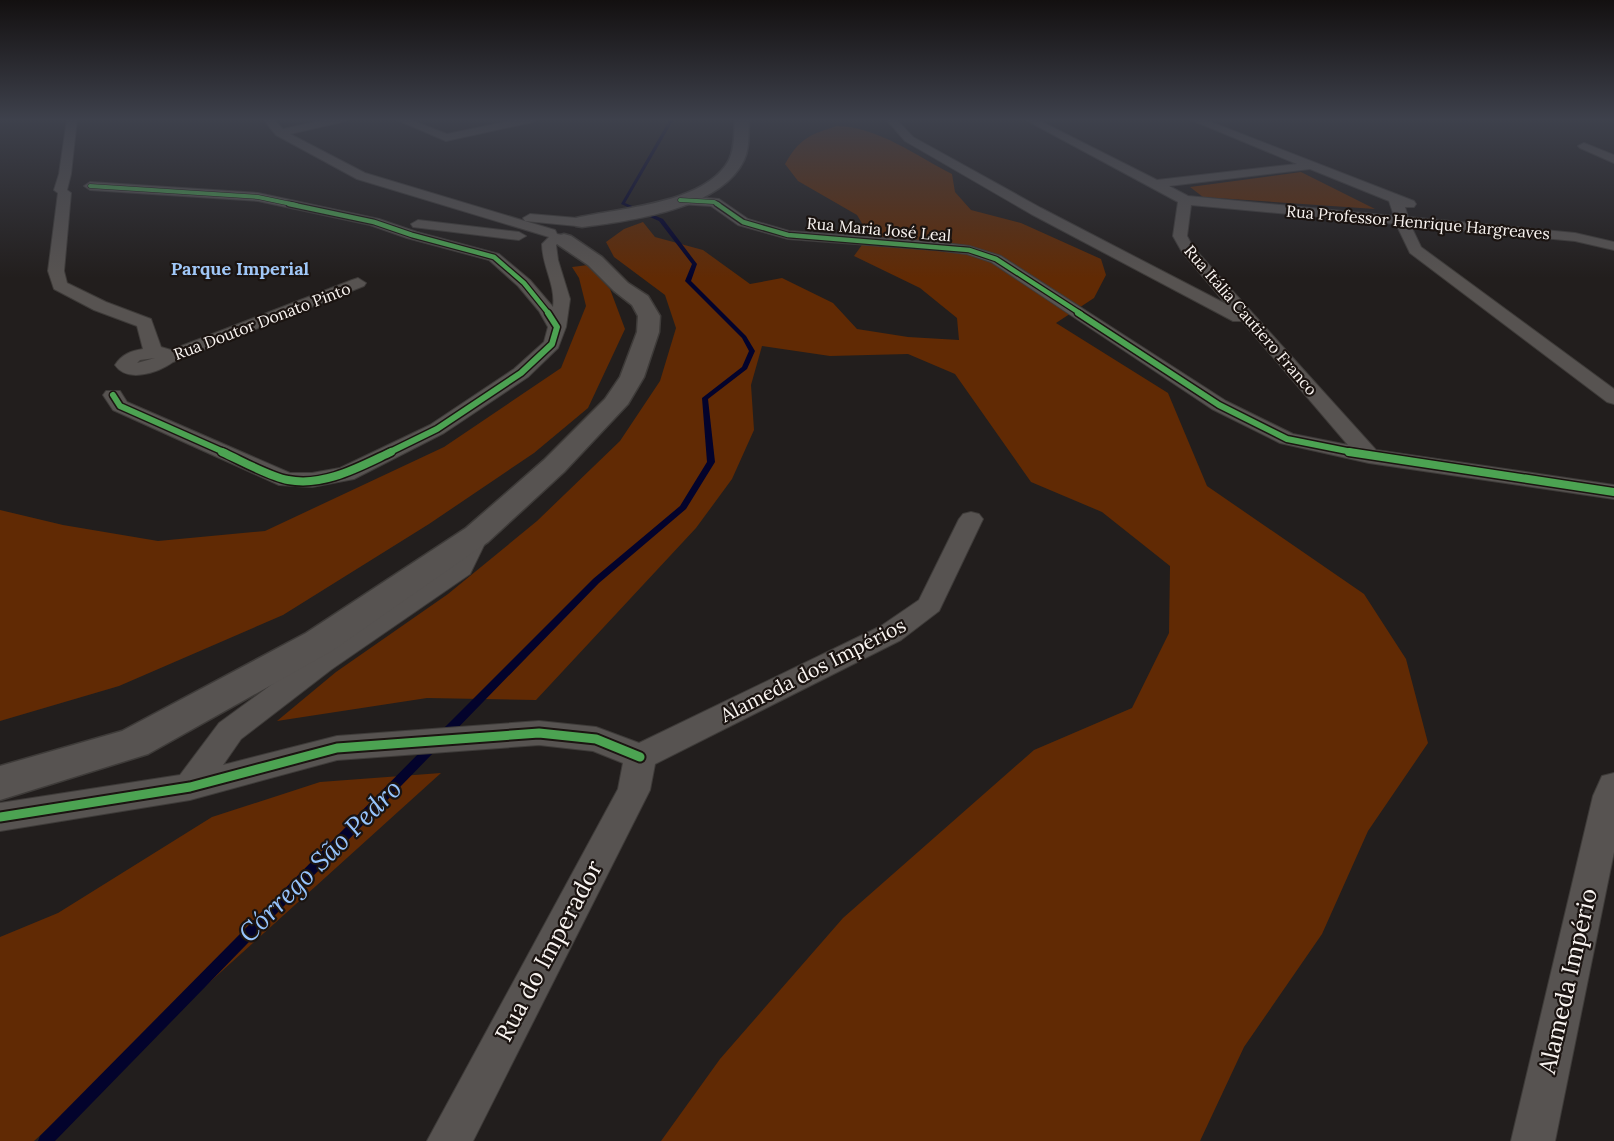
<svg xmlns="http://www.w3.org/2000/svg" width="1614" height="1141" viewBox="0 0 1614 1141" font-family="Lora,serif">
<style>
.green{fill:#612a04}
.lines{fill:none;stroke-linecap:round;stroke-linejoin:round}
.stream{fill:#03032c;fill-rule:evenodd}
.street-casing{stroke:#3e3b39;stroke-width:2}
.secondary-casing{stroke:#3e3b39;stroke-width:3}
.street{fill:#575351;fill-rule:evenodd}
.secondary{fill:#575351;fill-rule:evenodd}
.cycleway-far4-casing{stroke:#1b1411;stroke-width:5}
.cycleway-far3-casing{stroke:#1b1411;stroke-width:7}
.cycleway-far2-casing{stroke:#1b1411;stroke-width:9}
.cycleway-far1-casing{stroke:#1b1411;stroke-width:11}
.cycleway-casing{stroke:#1b1411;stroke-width:13}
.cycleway-far4{stroke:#4ca352;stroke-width:4}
.cycleway-far3{stroke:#4ca352;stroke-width:4.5}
.cycleway-far2{stroke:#4ca352;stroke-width:6}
.cycleway-far1{stroke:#4ca352;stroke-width:8}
.cycleway{stroke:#4ca352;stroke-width:9}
.labels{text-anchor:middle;stroke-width:4.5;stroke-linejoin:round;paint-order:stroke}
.far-street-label{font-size:16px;fill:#f9f4f1;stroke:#1b1411}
.far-neighbourhood-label{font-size:18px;font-weight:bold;fill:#a0c7f7;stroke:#1b1411}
.street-label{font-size:20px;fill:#f9f4f1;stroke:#1b1411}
.near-street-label{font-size:24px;fill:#f9f4f1;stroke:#1b1411}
.near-water-label{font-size:26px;font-style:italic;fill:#96c4fd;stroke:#1b1411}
</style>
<rect width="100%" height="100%" fill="#221e1d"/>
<g class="green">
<path d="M837 126C879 127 916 156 952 174L955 192 971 210 1021 223 1101 259 1106 275 1094 298 1056 323 1168 393 1207 486 1364 594 1406 659 1428 743 1368 831 1322 934 1244 1047 1200 1141H661L720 1059 843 918 1034 750 1132 708 1169 633 1170 566 1102 512 1031 482 955 374 908 354 830 356 762 346 751 385 754 430 732 479 696 528 536 700 427 698 277 721 336 672 448 594 537 521 620 441 660 381 676 328 665 295 614 257 606 242 624 229 643 222 655 237 703 250 750 284 782 278 833 303 857 329 908 337 959 340 957 318 920 288 854 256 869 235 857 215 798 181 785 164C800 138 809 135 837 126Z"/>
<polygon points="1301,172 1375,209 1203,197 1190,187"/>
<polygon points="588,265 610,289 625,329 588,408 534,453 429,524 283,615 119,686 0,721 0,510 63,525 158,541 265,531 444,447 561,368 586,306 579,278 572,267"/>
<polygon points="441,773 34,1141 0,1141 0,937 58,913 212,817 320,782"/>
</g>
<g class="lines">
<g class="stream">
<polygon points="670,119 674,119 625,203 663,219 697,264 691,281 746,336 755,351 747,369 708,399 715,462 686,509 599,583 449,737 445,738 441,737 440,734 441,731 593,579 680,506 707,462 702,398 742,367 749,351 742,338 685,281 692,264 659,221 621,204"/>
<polygon points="434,741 438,742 439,745 438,748 55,1141 38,1141 40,1136 430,742"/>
</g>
<g class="street-casing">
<g id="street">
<path d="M67 119H77L71 174 67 190 71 193 64 271 67 283 106 302 151 319 161 347 171 350 352 280 358 278 366 283 364 286 173 362C158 373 127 383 115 365 122 354 131 351 143 349L137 326 94 310 54 289 48 271 58 193 54 190 59 174ZM155 358 137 363 140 360Z"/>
<path d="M263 119H273L283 129 329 119H347L346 121 290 134 365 173 555 230 557 234 562 235 564 238 556 245 558 260 570 299 566 327 558 348 528 377 444 433 354 479 312 487 279 485 113 410 103 395 106 391H120L127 402 290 473H312L340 468 430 425 514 369 544 342 548 327 539 311 518 286 489 260 407 238 370 225 258 201 90 190 84 186 90 182 258 193 379 219 417 232 499 254 530 280 553 307C556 285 542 266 542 244L549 237 357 179 276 135Z"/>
<polygon points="395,119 408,119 447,134 520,119 538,119 533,122 446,141"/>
<path d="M886 119H896L913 137 1041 208 1226 304 1182 252 1173 236 1178 202 1024 119H1036L1157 180 1297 164 1189 119H1203L1414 201 1416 204 1414 207H1405L1408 217 1575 233 1614 242V250L1575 241 1411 226 1421 247 1614 389V404L1607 402 1410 253 1396 224 1191 205 1187 236 1193 247 1376 450 1614 485V499L1369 463 1280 443 1212 409 991 262 967 254 936 250 788 239 738 225 711 206 680 204 673 200 680 196 719 199 748 219 789 231 936 242 969 246 1001 256 1226 401 1293 434 1348 445 1242 321H1233L1031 214 905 141ZM1310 169 1389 201 1394 216 1188 196 1169 186Z"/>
<polygon points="1584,143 1614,155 1614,163 1580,148 1578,146"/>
<polygon points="530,214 577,218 584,222 577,226 525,221 523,218"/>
<polygon points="418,220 519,232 526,236 519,240 413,227 411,224"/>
<polygon points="971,512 979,514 983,519 939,611 901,640 655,764 650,790 473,1141 427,1141 618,789 623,763 593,751 539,745 337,760 190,800 0,831 0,803 180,775 219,723 312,655 451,563 468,530 477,528 486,530 489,535 470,574 332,669 241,739 223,765 337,736 539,721 596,727 639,743 881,626 919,600 959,519 963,514"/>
<polygon points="1614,773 1614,852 1555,1141 1511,1141 1593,796 1602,776"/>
</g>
</g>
<g class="secondary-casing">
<g id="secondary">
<path d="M735 119H749C748 132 750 148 744 160 721 209 630 221 582 227L576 226 573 222 576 218C618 208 706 204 729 160 735 148 734 132 735 119Z"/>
<polygon points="564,234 571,236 602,257 628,283 648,296 660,316 659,332 644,377 628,404 564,472 488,542 332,651 148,754 0,800 0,766 122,731 306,633 466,528 544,460 605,399 620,377 637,332 638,316 632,305 614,291 588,265 557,244 555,240 557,236"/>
</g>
</g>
<use href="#street" class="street"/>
<use href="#secondary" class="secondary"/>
<g class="cycleway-far4-casing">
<g id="cycleway-far4">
<polyline points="90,186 258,197 296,205"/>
<polyline points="680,200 714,202 719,205"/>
</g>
</g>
<g class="cycleway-far3-casing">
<g id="cycleway-far3">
<polyline points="289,204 374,222 412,235 494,257 524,283 549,314"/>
<polyline points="717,204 743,222 788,235 969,250 996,259 1081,314"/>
</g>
</g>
<g class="cycleway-far2-casing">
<g id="cycleway-far2">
<polyline points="1078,313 1219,405 1287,439 1357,453"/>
<polyline points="113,395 120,406 226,453"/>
<polyline points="388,453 437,429 521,373 552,344 557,327 548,313"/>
</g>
</g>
<g class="cycleway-far1-casing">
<g id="cycleway-far1">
<path d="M222 452C240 460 270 477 288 480 324 487 359 467 391 452"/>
<polyline points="1349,452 1614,492"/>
</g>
</g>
<g class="cycleway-casing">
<polyline id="cycleway" points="0,817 190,787 337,748 539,733 596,739 640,757"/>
</g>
<use href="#cycleway-far4" class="cycleway-far4"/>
<use href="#cycleway-far3" class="cycleway-far3"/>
<use href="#cycleway-far2" class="cycleway-far2"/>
<use href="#cycleway-far1" class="cycleway-far1"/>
<use href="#cycleway" class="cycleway"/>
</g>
<linearGradient id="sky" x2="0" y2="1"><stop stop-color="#131010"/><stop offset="0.43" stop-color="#3e414c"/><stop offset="1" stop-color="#3e414c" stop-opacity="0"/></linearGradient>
<rect width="1614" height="278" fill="url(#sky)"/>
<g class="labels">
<g class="far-street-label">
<text transform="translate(1418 222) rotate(5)" y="6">Rua Professor Henrique Hargreaves</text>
<text transform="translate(879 229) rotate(5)" y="6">Rua Maria José Leal</text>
<text transform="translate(1251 320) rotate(49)" y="6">Rua Itália Cautiero Franco</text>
<text transform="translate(262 321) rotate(-21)" y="6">Rua Doutor Donato Pinto</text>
</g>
<g class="far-neighbourhood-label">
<text x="240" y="275">Parque Imperial</text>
</g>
<g class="street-label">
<text transform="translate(813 670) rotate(-27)" y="7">Alameda dos Impérios</text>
</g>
<g class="near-street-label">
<text transform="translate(549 951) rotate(-62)" y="8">Rua do Imperador</text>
<text transform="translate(1568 981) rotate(-77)" y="8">Alameda Império</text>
</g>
<g class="near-water-label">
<text transform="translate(320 861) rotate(-45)" y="9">Córrego São Pedro</text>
</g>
</g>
</svg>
